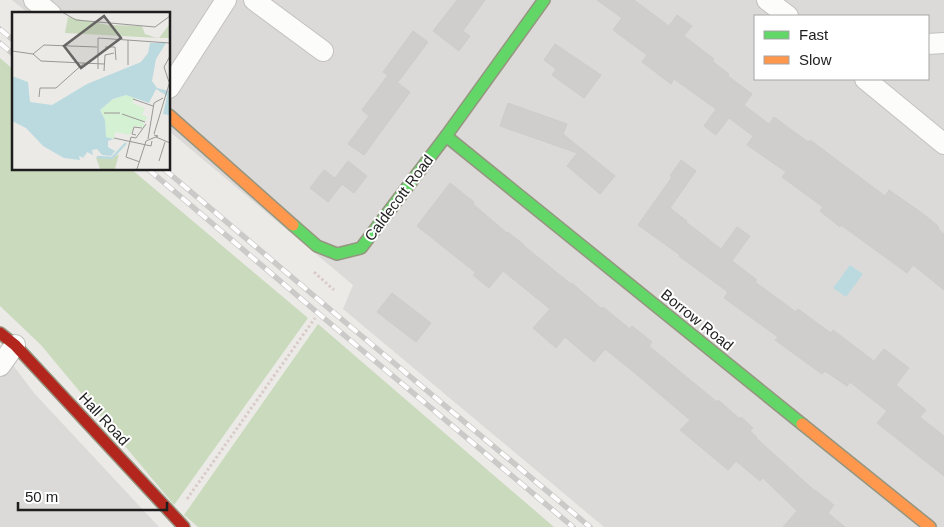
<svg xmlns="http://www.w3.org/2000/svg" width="944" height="527" viewBox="0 0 944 527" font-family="Arial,sans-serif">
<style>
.residential{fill:#dbdad8;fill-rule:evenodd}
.forest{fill:#cadabd}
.water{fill:#bbdadf}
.building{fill:#d0cecc;stroke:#cfcbc8}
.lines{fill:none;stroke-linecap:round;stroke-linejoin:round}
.street-casing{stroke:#c3c2c1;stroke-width:22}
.fast-casing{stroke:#959580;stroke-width:14}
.slow-casing{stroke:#959580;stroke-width:14}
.jam-casing{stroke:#959580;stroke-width:14}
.path{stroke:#d9cbca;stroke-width:3;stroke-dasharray:2.5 2.5;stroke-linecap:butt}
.street{stroke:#fcfcfb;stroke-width:20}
.fast{stroke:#63d668;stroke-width:11}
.slow{stroke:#ff974d;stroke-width:11}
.jam{stroke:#b3261e;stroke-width:11}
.rail-casing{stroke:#cacac9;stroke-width:5.5}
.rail{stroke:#fff;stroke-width:4;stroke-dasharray:11;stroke-linecap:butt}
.labels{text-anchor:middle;stroke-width:4;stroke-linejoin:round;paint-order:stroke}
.street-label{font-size:15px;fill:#1e1e1e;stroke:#fff}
.inset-river{fill:none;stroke:#bbdadf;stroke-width:2.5}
.inset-road{fill:none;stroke:#9a9897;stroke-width:1}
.view{fill:#666564;fill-opacity:0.15;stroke:#666564;stroke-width:2.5}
.inset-edge{fill:none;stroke:#1e1e1e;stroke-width:2.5}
</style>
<rect width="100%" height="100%" fill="#eceae7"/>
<g class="residential">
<path d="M12 0H944V527H604L343 309 353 285 169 131V14H29ZM755 16H928V79H755Z"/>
<polygon points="0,348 34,393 159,527 0,527"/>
</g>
<g class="forest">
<polygon points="0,58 14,70 14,169 131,169 308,318 174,505 41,345 0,306"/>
<polygon points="318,324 554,527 198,527 184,515"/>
</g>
<polygon class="water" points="850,265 863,274 846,297 833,288"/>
<g class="building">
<polygon points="457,0 485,0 463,31 470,36 459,51 433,31"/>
<polygon points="597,0 634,0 669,26 677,15 692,26 684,36 714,59 712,61 729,74 728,76 752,94 744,105 769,124 774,117 808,142 810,140 885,196 889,190 922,213 938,226 939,230 944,234 944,290 913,265 907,273 841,225 840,227 820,211 823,207 782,177 786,172 747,145 753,136 729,118 716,135 704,126 716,109 674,79 671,84 642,62 647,55 613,30 622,18"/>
<polygon points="413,31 428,42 398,82 395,81 410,92 364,155 348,144 369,116 362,110 388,75 383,72"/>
<polygon points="555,44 601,75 584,98 552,75 556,69 544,60"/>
<polygon points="508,103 567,124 563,134 615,176 600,194 567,166 577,153 500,126"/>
<polygon points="681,160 696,171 670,208 687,221 686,222 721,249 737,227 750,236 732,261 757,280 755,282 796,312 798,309 831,333 833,330 874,361 884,349 909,368 896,385 926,410 920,417 944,436 944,476 877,423 887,411 850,382 847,386 825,371 822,374 775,340 778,337 724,298 728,292 679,256 680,255 638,225 672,177 670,176"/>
<polygon points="348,161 367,176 354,193 342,184 328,202 310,188 324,170 335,178"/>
<polygon points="450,183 474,202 473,204 507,233 508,232 524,245 523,245 571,284 572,283 602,309 603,307 630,329 632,326 652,342 649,346 717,402 718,400 740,419 741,417 753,428 750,431 757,437 756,438 815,491 815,490 834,505 828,513 845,527 783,527 797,511 763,478 760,481 736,461 728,470 703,449 680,430 690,420 630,369 605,349 594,362 565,337 556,348 533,328 550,309 503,271 489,288 473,275 476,273 417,226"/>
<polygon points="392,293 431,323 416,342 377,312"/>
</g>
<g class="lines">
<g class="street-casing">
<g id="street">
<polyline points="34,0 51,14"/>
<polyline points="254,0 323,51"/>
<polyline points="767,0 788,16"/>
<polyline points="928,44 944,43"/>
<polyline points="865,79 944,144"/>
<polyline points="169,88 226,0"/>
<polyline points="0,366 15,345"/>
</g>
</g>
<g class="fast-casing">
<g id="fast">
<polyline points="446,136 802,424"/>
<polyline points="293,225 317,246 337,254 361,248 446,136 544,0"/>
</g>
</g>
<g class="slow-casing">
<g id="slow">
<polyline points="169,115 293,225"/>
<polyline points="802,424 930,527"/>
</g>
</g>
<g class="jam-casing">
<polyline id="jam" points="0,333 15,345 184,527"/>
</g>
<g class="path">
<polyline points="314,272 334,290"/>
<polyline points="187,499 315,318"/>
</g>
<use href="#street" class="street"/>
<use href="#fast" class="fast"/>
<use href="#slow" class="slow"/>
<use href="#jam" class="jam"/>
<g class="rail-casing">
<g id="rail">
<polyline points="0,29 14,41"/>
<polyline points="0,43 14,55"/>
<polyline points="148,169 332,325 573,527"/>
<polyline points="164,169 339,317 590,527"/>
</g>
</g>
<use href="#rail" class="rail"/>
</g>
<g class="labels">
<g class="street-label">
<text transform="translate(399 198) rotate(-53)" y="5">Caldecott Road</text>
<text transform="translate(697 320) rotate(39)" y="5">Borrow Road</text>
<text transform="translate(104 419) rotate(47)" y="5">Hall Road</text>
</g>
</g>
<g transform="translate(12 12)">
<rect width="158" height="158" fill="#eceae7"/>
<path d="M56 5 96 13 130 14 133 22 142 25 147 26 157 13V26H147L53 21ZM107 142 103 157H88L84 145 99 147Z" fill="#cadabd"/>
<path d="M114 83 123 86 120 91 133 96 130 103 136 105 131 111 134 116 122 114 118 123 103 120 102 127 94 125 93 108 88 98 101 87Z" fill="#d5f1d3"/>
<path d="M138 31H154L144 47 140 69 145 76 157 79V103L151 102 155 84 144 77 137 91 114 83 101 87 88 98 93 108 94 125 102 127 96 129V135L103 139 99 144 90 143 85 137 80 138 81 143 75 140 72 145 70 140 72 146 67 144 68 148 52 146 31 134 14 116 0 109V64L16 70 18 90 40 93 75 72 129 50 136 41Z" fill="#bbdadf"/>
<path class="inset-river" d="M85 145 100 146 114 131"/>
<path class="inset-road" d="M50 0 64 8 143 15 158 4M116 28V53M93 35H103L104 48M0 39 21 42M21 42 29 49 92 52M21 42 32 33 85 35M86 57V26L158 31M92 59 93 43 102 41M157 70 152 55 158 44M27 85 28 76H44L72 51M121 87 141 94M92 101H108M110 102 133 110M142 122 158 69M124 123 120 122 122 115 130 116M144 125 158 131M102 126 139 134 140 129M124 126 119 125 114 145 128 150M124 126 134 112M136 127 142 91 151 86M147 149 153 130M125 157 134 129 146 124 142 123"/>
<path class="view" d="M92 4 109 26 69 56 52 34Z"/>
<rect width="158" height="158" class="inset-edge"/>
</g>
<rect x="754" y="15" width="175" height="65" fill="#ffffff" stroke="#a5a5a5"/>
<rect x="764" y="31" width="25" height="8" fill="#63d668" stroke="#a5a5a5"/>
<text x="799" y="40" font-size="15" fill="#1e1e1e">Fast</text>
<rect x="764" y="56" width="25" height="8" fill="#ff974d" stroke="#a5a5a5"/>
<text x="799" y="65" font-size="15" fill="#1e1e1e">Slow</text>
<path d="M18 502v8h149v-8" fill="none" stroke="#1e1e1e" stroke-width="2.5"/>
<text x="25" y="502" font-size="15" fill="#1e1e1e" stroke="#ffffff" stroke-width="4" paint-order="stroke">50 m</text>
</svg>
